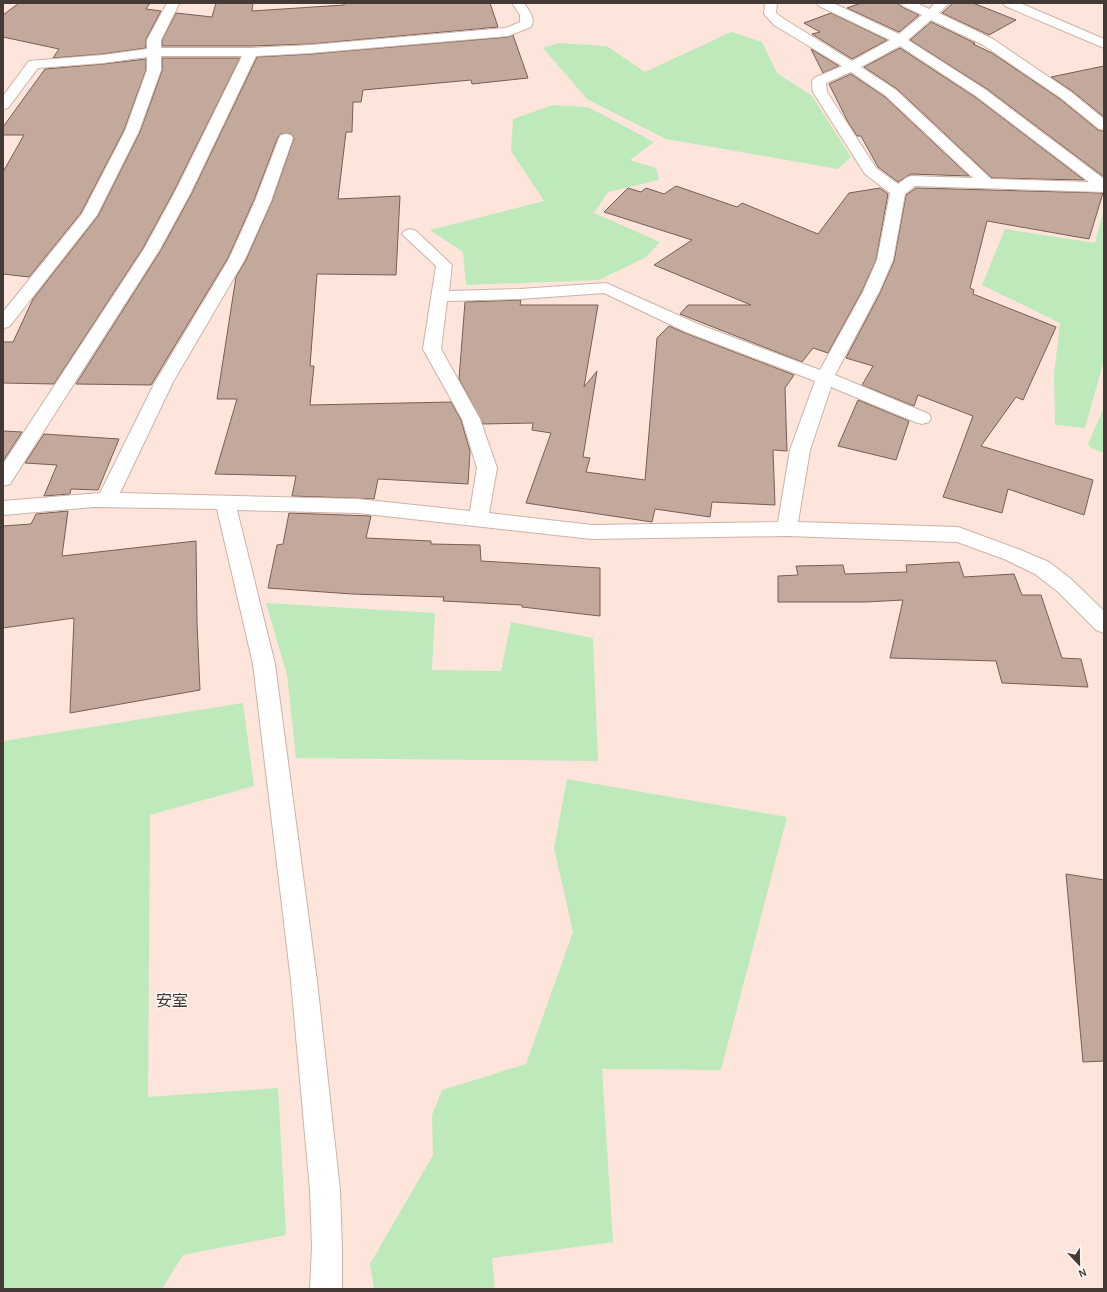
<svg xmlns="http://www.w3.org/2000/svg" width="1107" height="1292" viewBox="0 0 1107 1292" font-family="'Alegreya Sans','Noto Sans JP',sans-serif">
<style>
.green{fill:#bde9bb}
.building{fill:#c3a89c;stroke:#785f55}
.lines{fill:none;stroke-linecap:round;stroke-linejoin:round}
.minor-casing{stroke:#ceb2a7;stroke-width:2}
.minor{fill:#fff;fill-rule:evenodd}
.labels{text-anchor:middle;stroke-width:3;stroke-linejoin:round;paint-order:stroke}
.near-quarter-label{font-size:16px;fill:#443934;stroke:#fdf7f5}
</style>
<rect width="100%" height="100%" fill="#fde5dc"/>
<g class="green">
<polygon points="731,32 762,42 777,73 812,96 851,157 838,169 666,139 587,99 543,48 559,43 607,46 645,72"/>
<polygon points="553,105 588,107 654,142 630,160 656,168 659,180 608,192 594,213 660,242 646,257 599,280 466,285 463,252 430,230 544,201 511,151 513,119"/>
<polygon points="1104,209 1104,360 1085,428 1055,425 1054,375 1060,323 982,285 1005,229 1095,243"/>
<polygon points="1104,407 1104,453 1091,448 1088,444"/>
<polygon points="266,603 435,613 432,670 501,671 511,622 593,638 598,761 296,758 287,675"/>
<polygon points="243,703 254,786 150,815 148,1097 278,1088 286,1235 183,1255 162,1289 3,1289 3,741"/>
<polygon points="567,779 787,817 721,1070 602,1069 613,1242 492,1258 495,1289 374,1289 370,1264 433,1155 432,1115 442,1090 526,1064 573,932 554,848"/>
</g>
<g class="building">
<polygon points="19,3 150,3 146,9 161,11 146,39 146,48 103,54 53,58 59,49 3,37 3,15"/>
<polygon points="216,3 253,3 252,11 344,5 344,3 490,3 498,27 311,44 251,46 162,46 162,40 176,13 212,17"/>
<polygon points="861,3 897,3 902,7 919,15 899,32 847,8"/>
<polygon points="953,3 973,3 1016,20 989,35 942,13"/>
<polygon points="831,13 887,40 852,59 812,34 820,32 804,23"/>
<polygon points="931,22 975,43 973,44 992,53 1060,99 1098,130 1104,131 1104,177 987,89 910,40"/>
<polygon points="513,35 528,78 472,84 471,80 363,90 361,102 353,102 352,132 346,132 338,199 400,196 396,275 317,274 310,366 314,366 310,405 451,402 461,420 470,451 468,484 378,479 374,499 292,496 296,476 215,474 237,399 217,399 236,277 246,260 272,201 294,138 291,134 281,134 278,137 254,200 228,258 151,385 76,384 161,250 192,193 257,57 311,54 508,37"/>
<polygon points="900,48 975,97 1084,180 992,178 897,89 864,67"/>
<polygon points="811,49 839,66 823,73"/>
<polygon points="162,58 240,58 174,191 143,248 54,384 3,383 3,342 13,342 33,299 98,216 140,132 162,71"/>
<polygon points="146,59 146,70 124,130 81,213 29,277 3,274 3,172 24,135 3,135 3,127 45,69 103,64"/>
<polygon points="1104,66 1104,117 1072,91 1051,77"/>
<polygon points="851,74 885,97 969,176 911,174 898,182 878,167 861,136 857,136 848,122 829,84"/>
<polygon points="676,186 737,207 742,203 818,234 849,193 880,188 888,194 876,260 862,291 828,353 813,348 802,362 680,314 688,305 751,305 654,265 692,240 604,212 628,188 641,192 646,188 664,194"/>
<polygon points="916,188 1103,193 1089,239 987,221 970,288 974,290 973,294 1056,327 1023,400 1016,397 981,446 1093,480 1084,515 1008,489 1002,513 943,497 973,416 918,395 914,406 862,385 873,366 846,358 880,293 894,261 906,195"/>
<polygon points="521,300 520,305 598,305 584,387 597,371 583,457 590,458 586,472 645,480 657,338 669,326 685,333 794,375 785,388 787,451 773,450 775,505 712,502 710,517 655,509 652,522 526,503 551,433 532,430 533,423 483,424 459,379 465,302"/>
<polygon points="858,400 909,421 896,460 838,446"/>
<polygon points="3,431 22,432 3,461"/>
<polygon points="44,434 119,439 98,490 71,489 70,494 44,496 57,465 25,463"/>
<polygon points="68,511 62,556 196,541 197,623 200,690 70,713 74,618 3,628 3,526 31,524 36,514"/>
<polygon points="289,513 371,516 366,538 431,541 431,544 480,545 481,561 600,568 600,616 522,607 522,605 443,601 444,597 352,594 268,588 277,545 283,544"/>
<polygon points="959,562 964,577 1014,574 1022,595 1041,595 1062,658 1081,659 1088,687 1002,683 996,661 890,658 903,600 866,602 778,602 778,576 798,575 796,566 843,565 845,574 907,572 906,565"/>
<polygon points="1066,874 1104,880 1104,1061 1083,1062"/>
</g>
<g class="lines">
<g class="minor-casing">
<g id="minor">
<path d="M167 3 179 4 161 40V48H251L311 45 506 28 520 22V15L512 3H524C529 11 536 18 531 27L508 36 311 53 256 56 191 192 160 249 10 484 3 486V464L144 249 175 192 242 56H161V70L139 131 97 215 9 327 3 328V312L82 214 125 131 147 70V57L103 63 38 68 8 108 3 109V96L29 61 103 55 147 49V40Z"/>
<path d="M765 3H777L776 13 784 19 852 61 890 40 819 6 817 3H833L899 34 922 15 903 6 901 3H917L929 9 935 3H949L939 13 993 39 1071 92 1104 119V130L1099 129 1061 98 983 45 931 20 908 40 986 90 1104 179V192L915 186 905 194 893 260 879 292 835 375 929 414 931 418 929 422 922 424 915 422 831 387 810 450 798 522 958 527 1018 549 1049 562 1071 579 1104 611V633L1096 630 1057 591 1035 574 1004 559 957 542 787 536 592 539 358 513 237 510 275 664 317 981 340 1190 342 1247V1289H310L312 1247 310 1190 291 981 253 664 217 509 94 507 3 515V501L100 493 155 382 229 259 255 201 279 138 281 135 286 134 291 135 293 138 271 201 245 259 173 382 120 493 358 499 470 511 477 468 462 419 423 349 436 266 402 234 404 231 410 229 416 231 452 265 449 291 520 289 606 283 698 324 820 370 863 292 877 260 890 193 865 174 813 92 812 81 814 78 842 66 774 25 764 14ZM900 46 976 96 1089 182 991 179 896 90 861 67ZM851 72 886 96 973 178 911 176 906 178 898 184 876 168 827 92 826 83ZM604 293 686 332 815 381 790 450 778 522 592 525 489 513 497 468 480 419 441 349 447 301 520 299Z"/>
<polygon points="1003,3 1020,3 1104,39 1104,48 1005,6"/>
</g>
</g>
<use href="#minor" class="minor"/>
</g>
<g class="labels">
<g class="near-quarter-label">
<text x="172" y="1006">安室</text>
</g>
</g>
<rect width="1107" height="1292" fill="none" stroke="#443934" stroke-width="8"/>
<g transform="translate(1079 1264) rotate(158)" stroke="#fdf7f5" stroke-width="3" paint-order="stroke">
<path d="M0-3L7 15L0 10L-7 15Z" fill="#443934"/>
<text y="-6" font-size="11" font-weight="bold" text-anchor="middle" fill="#443934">N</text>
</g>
</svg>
